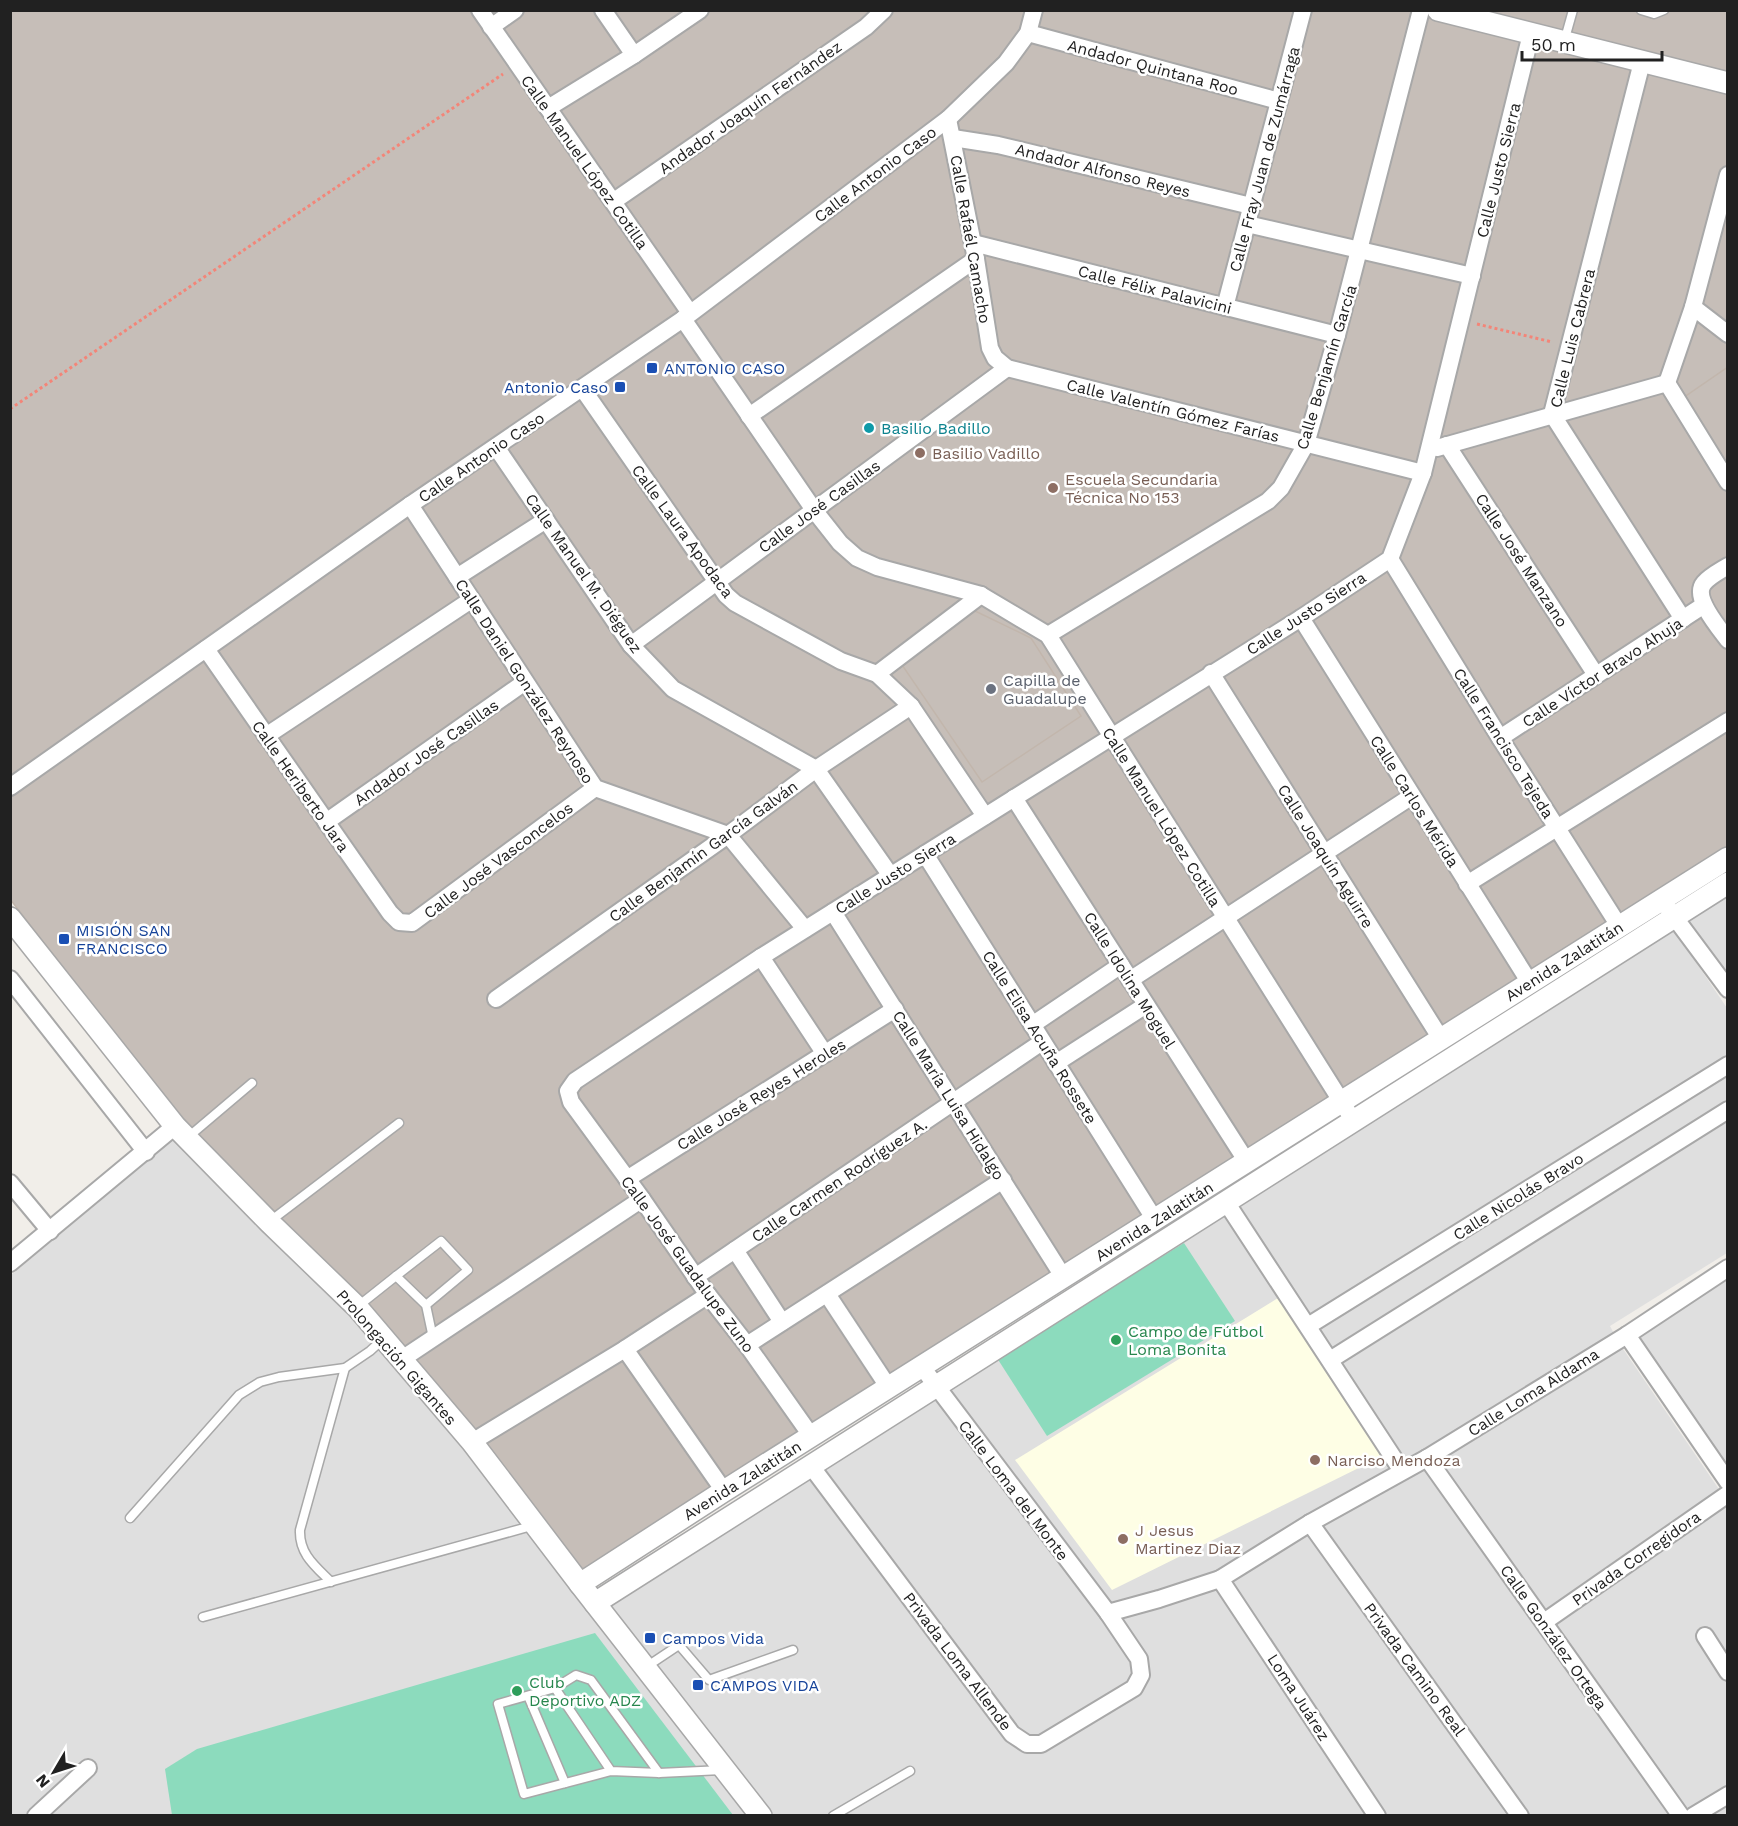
<svg xmlns="http://www.w3.org/2000/svg" width="1738" height="1826" viewBox="0 0 1738 1826" font-family="'Work Sans',sans-serif">
<style>
.residential{fill:#dfdfdf}
.education{fill:#fefee5}
.pitch{fill:#8cdbbd}
.building{fill:#c6beb8;stroke:#c2b6ac;stroke-width:1.5}
.lines{fill:none;stroke-linecap:round;stroke-linejoin:round}
.service-casing{stroke:#a8a8a8;stroke-width:11}
.minor-casing{stroke:#a8a8a8;stroke-width:20}
.tertiary-casing{stroke:#a8a8a8;stroke-width:24}
.path{stroke:#f38578;stroke-width:3;stroke-dasharray:3 3;stroke-linecap:butt}
.service{stroke:#fff;stroke-width:8}
.minor{stroke:#fff;stroke-width:16}
.tertiary{stroke:#fff;stroke-width:21}
.transit-dot{fill:#1a4fb4;stroke:#fff;stroke-width:2}
.culture-dot{fill:#0f9aa8;stroke:#fff;stroke-width:2}
.education-dot{fill:#8d6e63;stroke:#fff;stroke-width:2}
.worship-dot{fill:#6b7280;stroke:#fff;stroke-width:2}
.leisure-dot{fill:#2e9e5b;stroke:#fff;stroke-width:2}
.labels{text-anchor:middle;stroke-width:5;stroke-linejoin:round;paint-order:stroke}
.street-label{font-size:16px;fill:#212121;stroke:#fff}
.transit-label{font-size:16px;fill:#164399;stroke:#fff;text-anchor:start}
.culture-label{font-size:16px;fill:#0d838f;stroke:#fff;text-anchor:start}
.education-label{font-size:16px;fill:#785e54;stroke:#fff;text-anchor:start}
.worship-label{font-size:16px;fill:#5b616d;stroke:#fff;text-anchor:start}
.leisure-label{font-size:16px;fill:#27864d;stroke:#fff;text-anchor:start}
</style>
<rect width="100%" height="100%" fill="#f1eee9"/>
<g class="residential">
<polygon points="1727,892 1727,978 1686,919"/>
<polygon points="1672,927 1727,1008 1727,1253 1610,1326 1619,1343 1727,1501 1727,1815 771,1815 607,1603"/>
<polygon points="174,1139 332,1290 465,1451 749,1815 11,1816 11,1275"/>
<polygon points="1727,1273 1727,1466 1632,1330"/>
</g>
<polygon class="education" points="1278,1298 1383,1456 1112,1590 1015,1460"/>
<g class="pitch">
<polygon points="1184,1243 1235,1321 1047,1436 997,1358"/>
<polygon points="595,1633 733,1815 172,1815 165,1769 197,1749"/>
</g>
<g class="building">
<polygon points="10,10 472,10 668,309 10,755"/>
<polygon points="10,10 1728,10 1728,846 1333,1094 583,1575 401,1347 347,1283 287,1226 180,1119 10,899"/>
<polygon points="1728,367 1728,475 1680,400"/>
<polygon points="973,610 1031,638 1081,716 982,782 900,662"/>
</g>
<g class="lines">
<g class="service-casing">
<g id="service">
<polyline points="1641,10 1654,14 1664,10"/>
<polyline points="1564,42 1573,10"/>
<polyline points="187,1138 252,1083"/>
<polyline points="269,1222 399,1123"/>
<polyline points="396,1276 441,1241 468,1270 426,1305"/>
<polyline points="357,1307 396,1276 426,1305 433,1338"/>
<polyline points="130,1518 239,1395 260,1382 279,1377 345,1368 370,1351 383,1339"/>
<path d="M331 1582C315 1566 299 1554 300 1530L345 1368"/>
<polyline points="203,1617 535,1525"/>
<polyline points="646,1667 679,1645 709,1680 793,1650"/>
<polyline points="555,1688 576,1675 591,1680 659,1773"/>
<polyline points="528,1696 565,1783"/>
<polyline points="611,1771 524,1794 498,1704 555,1688 611,1771 659,1773 722,1770"/>
<polyline points="833,1816 910,1771"/>
</g>
</g>
<g class="minor-casing">
<g id="minor">
<polyline points="480,10 690,313"/>
<polyline points="603,10 634,55"/>
<polyline points="491,27 515,10"/>
<polyline points="1028,33 1279,101"/>
<polyline points="1642,62 1552,414 1683,619"/>
<polyline points="548,108 634,55 700,10"/>
<polyline points="948,119 976,259 990,348 995,358 1007,368 1423,473"/>
<polyline points="953,138 998,145 1251,206"/>
<polyline points="614,201 866,27 884,10"/>
<polyline points="1247,224 1472,276"/>
<polyline points="973,243 1337,335"/>
<polyline points="1225,307 1303,10"/>
<polyline points="1693,307 1728,334"/>
<polyline points="683,319 814,510 840,543 857,558 877,567 981,595 1048,635 1348,1112"/>
<polyline points="1667,383 1693,307 1728,175"/>
<polyline points="1667,383 1728,482"/>
<polyline points="582,388 726,595 735,603 841,661 877,674 911,706 985,816"/>
<polyline points="749,416 976,259"/>
<polyline points="1447,445 1596,675"/>
<polyline points="496,447 631,645 673,689 816,769 891,876"/>
<polyline points="1437,448 1667,383"/>
<polyline points="410,505 595,788 728,835 805,929"/>
<polyline points="1390,559 1500,738 1619,926"/>
<path d="M1728 566C1720 571 1710 576 1704 583 1692 597 1719 628 1728 640"/>
<polyline points="457,577 546,520"/>
<polyline points="1301,618 1530,983"/>
<polyline points="1048,635 1268,501 1281,488 1306,444 1337,335 1421,10"/>
<polyline points="631,645 1007,368"/>
<polyline points="206,649 390,913 399,922 412,923 595,788"/>
<polyline points="1211,673 1441,1039"/>
<polyline points="877,674 981,595"/>
<polyline points="266,736 471,600"/>
<polyline points="1500,738 1704,605"/>
<polyline points="10,787 410,505 683,319 948,119 1006,63 1028,33 1034,10"/>
<polyline points="1014,798 1247,1162"/>
<polyline points="326,822 525,682"/>
<polyline points="925,854 1155,1220"/>
<polyline points="1467,884 1728,721"/>
<polyline points="1667,907 1728,989"/>
<polyline points="833,912 1064,1278"/>
<polyline points="761,957 825,1054"/>
<polyline points="10,979 146,1152"/>
<polyline points="1130,980 1412,796"/>
<polyline points="496,999 728,835 816,769 911,706"/>
<polyline points="1032,1025 1121,965"/>
<polyline points="1056,1063 1146,1005"/>
<polyline points="627,1179 895,1009"/>
<polyline points="10,1183 50,1231"/>
<polyline points="1226,1202 1402,1471"/>
<polyline points="735,1250 782,1322"/>
<polyline points="10,1263 175,1126"/>
<polyline points="695,1277 1042,1042"/>
<polyline points="827,1294 889,1388"/>
<polyline points="1308,1326 1728,1065"/>
<polyline points="1627,1335 1728,1482"/>
<polyline points="747,1345 1003,1180"/>
<polyline points="625,1349 724,1491"/>
<polyline points="402,1359 642,1199"/>
<polyline points="1330,1360 1728,1110"/>
<polyline points="812,1437 747,1345 708,1295 642,1199 571,1102 568,1091 575,1081 761,957 1301,618 1390,559 1423,473 1531,34"/>
<polyline points="472,1442 625,1349 708,1295"/>
<polyline points="1427,1458 1681,1816"/>
<polyline points="811,1466 1012,1734 1027,1744 1041,1744 1134,1688 1141,1675 1139,1659 1108,1613 922,1367"/>
<polyline points="1310,1523 1520,1816"/>
<polyline points="1220,1579 1377,1816"/>
<polyline points="1108,1613 1159,1599 1220,1579 1310,1523 1427,1458 1627,1335 1728,1268"/>
<polyline points="1544,1622 1728,1494"/>
<polyline points="1705,1636 1728,1672"/>
<polyline points="36,1816 88,1768"/>
<polyline points="1693,1816 1728,1795"/>
</g>
</g>
<g class="tertiary-casing">
<g id="tertiary">
<polyline points="1438,10 1728,83"/>
<polyline points="10,918 175,1126 269,1222 357,1307 472,1442 580,1584 761,1816"/>
<polyline points="580,1584 724,1491 1728,858"/>
<polyline points="595,1603 1728,883"/>
</g>
</g>
<g class="path">
<polyline points="1477,324 1552,342"/>
<polyline points="10,409 503,74"/>
</g>
<use href="#service" class="service"/>
<use href="#minor" class="minor"/>
<use href="#tertiary" class="tertiary"/>
</g>
<g class="transit-dot">
<rect x="646" y="362" width="12" height="12" rx="3"/>
<rect x="614" y="381" width="12" height="12" rx="3"/>
<rect x="58" y="933" width="12" height="12" rx="3"/>
<rect x="644" y="1632" width="12" height="12" rx="3"/>
<rect x="692" y="1679" width="12" height="12" rx="3"/>
</g>
<circle class="culture-dot" cx="869" cy="428" r="6"/>
<g class="education-dot">
<circle cx="920" cy="453" r="6"/>
<circle cx="1053" cy="488" r="6"/>
<circle cx="1315" cy="1460" r="6"/>
<circle cx="1123" cy="1539" r="6"/>
</g>
<circle class="worship-dot" cx="991" cy="689" r="6"/>
<g class="leisure-dot">
<circle cx="1116" cy="1340" r="6"/>
<circle cx="517" cy="1691" r="6"/>
</g>
<g class="labels">
<g class="street-label">
<text transform="translate(1153 67) rotate(15)" y="6">Andador Quintana Roo</text>
<text transform="translate(750 107) rotate(-35)" y="6">Andador Joaquín Fernández</text>
<text transform="translate(1264 159) rotate(-75)" y="6">Calle Fray Juan de Zumárraga</text>
<text transform="translate(585 162) rotate(55)" y="6">Calle Manuel López Cotilla</text>
<text transform="translate(1103 170) rotate(14)" y="6">Andador Alfonso Reyes</text>
<text transform="translate(1498 170) rotate(-76)" y="6">Calle Justo Sierra</text>
<text transform="translate(875 174) rotate(-37)" y="6">Calle Antonio Caso</text>
<text transform="translate(971 239) rotate(80)" y="6">Calle Rafaél Camacho</text>
<text transform="translate(1155 289) rotate(14)" y="6">Calle Félix Palavicini</text>
<text transform="translate(1572 338) rotate(-76)" y="6">Calle Luis Cabrera</text>
<text transform="translate(1326 367) rotate(-73)" y="6">Calle Benjamín García</text>
<text transform="translate(1173 410) rotate(14)" y="6">Calle Valentín Gómez Farías</text>
<text transform="translate(481 457) rotate(-34)" y="6">Calle Antonio Caso</text>
<text transform="translate(819 506) rotate(-36)" y="6">Calle José Casillas</text>
<text transform="translate(683 531) rotate(54)" y="6">Calle Laura Apodaca</text>
<text transform="translate(1522 560) rotate(57)" y="6">Calle José Manzano</text>
<text transform="translate(584 573) rotate(55)" y="6">Calle Manuel M. Diéguez</text>
<text transform="translate(1306 613) rotate(-33)" y="6">Calle Justo Sierra</text>
<text transform="translate(1602 672) rotate(-33)" y="6">Calle Víctor Bravo Ahuja</text>
<text transform="translate(525 681) rotate(57)" y="6">Calle Daniel González Reynoso</text>
<text transform="translate(1504 743) rotate(58)" y="6">Calle Francisco Tejeda</text>
<text transform="translate(426 752) rotate(-35)" y="6">Andador José Casillas</text>
<text transform="translate(301 786) rotate(55)" y="6">Calle Heriberto Jara</text>
<text transform="translate(1415 801) rotate(58)" y="6">Calle Carlos Mérida</text>
<text transform="translate(1162 817) rotate(58)" y="6">Calle Manuel López Cotilla</text>
<text transform="translate(703 851) rotate(-36)" y="6">Calle Benjamín García Galván</text>
<text transform="translate(1326 856) rotate(58)" y="6">Calle Joaquín Aguirre</text>
<text transform="translate(498 860) rotate(-37)" y="6">Calle José Vasconcelos</text>
<text transform="translate(895 873) rotate(-32)" y="6">Calle Justo Sierra</text>
<text transform="translate(1564 961) rotate(-32)" y="6">Avenida Zalatitán</text>
<text transform="translate(1130 980) rotate(58)" y="6">Calle Idolina Moguel</text>
<text transform="translate(1040 1037) rotate(58)" y="6">Calle Elisa Acuña Rossete</text>
<text transform="translate(761 1094) rotate(-32)" y="6">Calle José Reyes Heroles</text>
<text transform="translate(949 1095) rotate(58)" y="6">Calle María Luisa Hidalgo</text>
<text transform="translate(839 1180) rotate(-34)" y="6">Calle Carmen Rodríguez A.</text>
<text transform="translate(1518 1196) rotate(-32)" y="6">Calle Nicolás Bravo</text>
<text transform="translate(1154 1221) rotate(-32)" y="6">Avenida Zalatitán</text>
<text transform="translate(688 1264) rotate(54)" y="6">Calle José Guadalupe Zuno</text>
<text transform="translate(397 1357) rotate(49)" y="6">Prolongación Gigantes</text>
<text transform="translate(1533 1392) rotate(-32)" y="6">Calle Loma Aldama</text>
<text transform="translate(742 1480) rotate(-32)" y="6">Avenida Zalatitán</text>
<text transform="translate(1014 1490) rotate(53)" y="6">Calle Loma del Monte</text>
<text transform="translate(1636 1558) rotate(-35)" y="6">Privada Corregidora</text>
<text transform="translate(1554 1637) rotate(55)" y="6">Calle González Ortega</text>
<text transform="translate(958 1661) rotate(53)" y="6">Privada Loma Allende</text>
<text transform="translate(1415 1669) rotate(54)" y="6">Privada Camino Real</text>
<text transform="translate(1299 1697) rotate(57)" y="6">Loma Juárez</text>
</g>
<g class="transit-label">
<text x="664" y="374">ANTONIO CASO</text>
<text x="608" y="393" text-anchor="end">Antonio Caso</text>
<text x="76" y="936">MISIÓN SAN<tspan x="76" dy="18">FRANCISCO</tspan></text>
<text x="662" y="1644">Campos Vida</text>
<text x="710" y="1691">CAMPOS VIDA</text>
</g>
<g class="culture-label">
<text x="881" y="434">Basilio Badillo</text>
</g>
<g class="education-label">
<text x="932" y="459">Basilio Vadillo</text>
<text x="1065" y="485">Escuela Secundaria<tspan x="1065" dy="18">Técnica No 153</tspan></text>
<text x="1327" y="1466">Narciso Mendoza</text>
<text x="1135" y="1536">J Jesus<tspan x="1135" dy="18">Martinez Diaz</tspan></text>
</g>
<g class="worship-label">
<text x="1003" y="686">Capilla de<tspan x="1003" dy="18">Guadalupe</tspan></text>
</g>
<g class="leisure-label">
<text x="1128" y="1337">Campo de Fútbol<tspan x="1128" dy="18">Loma Bonita</tspan></text>
<text x="529" y="1688">Club<tspan x="529" dy="18">Deportivo ADZ</tspan></text>
</g>
</g>
<rect width="1738" height="1826" fill="none" stroke="#212121" stroke-width="24"/>
<g transform="translate(54 1772) rotate(231)" stroke="#ffffff" stroke-width="4.5" paint-order="stroke">
<path d="M0-4.5L10 22L0 15L-10 22Z" fill="#212121"/>
<text y="-9" font-size="16" font-weight="bold" text-anchor="middle" fill="#212121">N</text>
</g>
<path d="M1522 51v9h140v-9" fill="none" stroke="#212121" stroke-width="3"/>
<text x="1531" y="51" font-size="18" fill="#212121" stroke="#ffffff" stroke-width="4.5" paint-order="stroke">50 m</text>
</svg>
